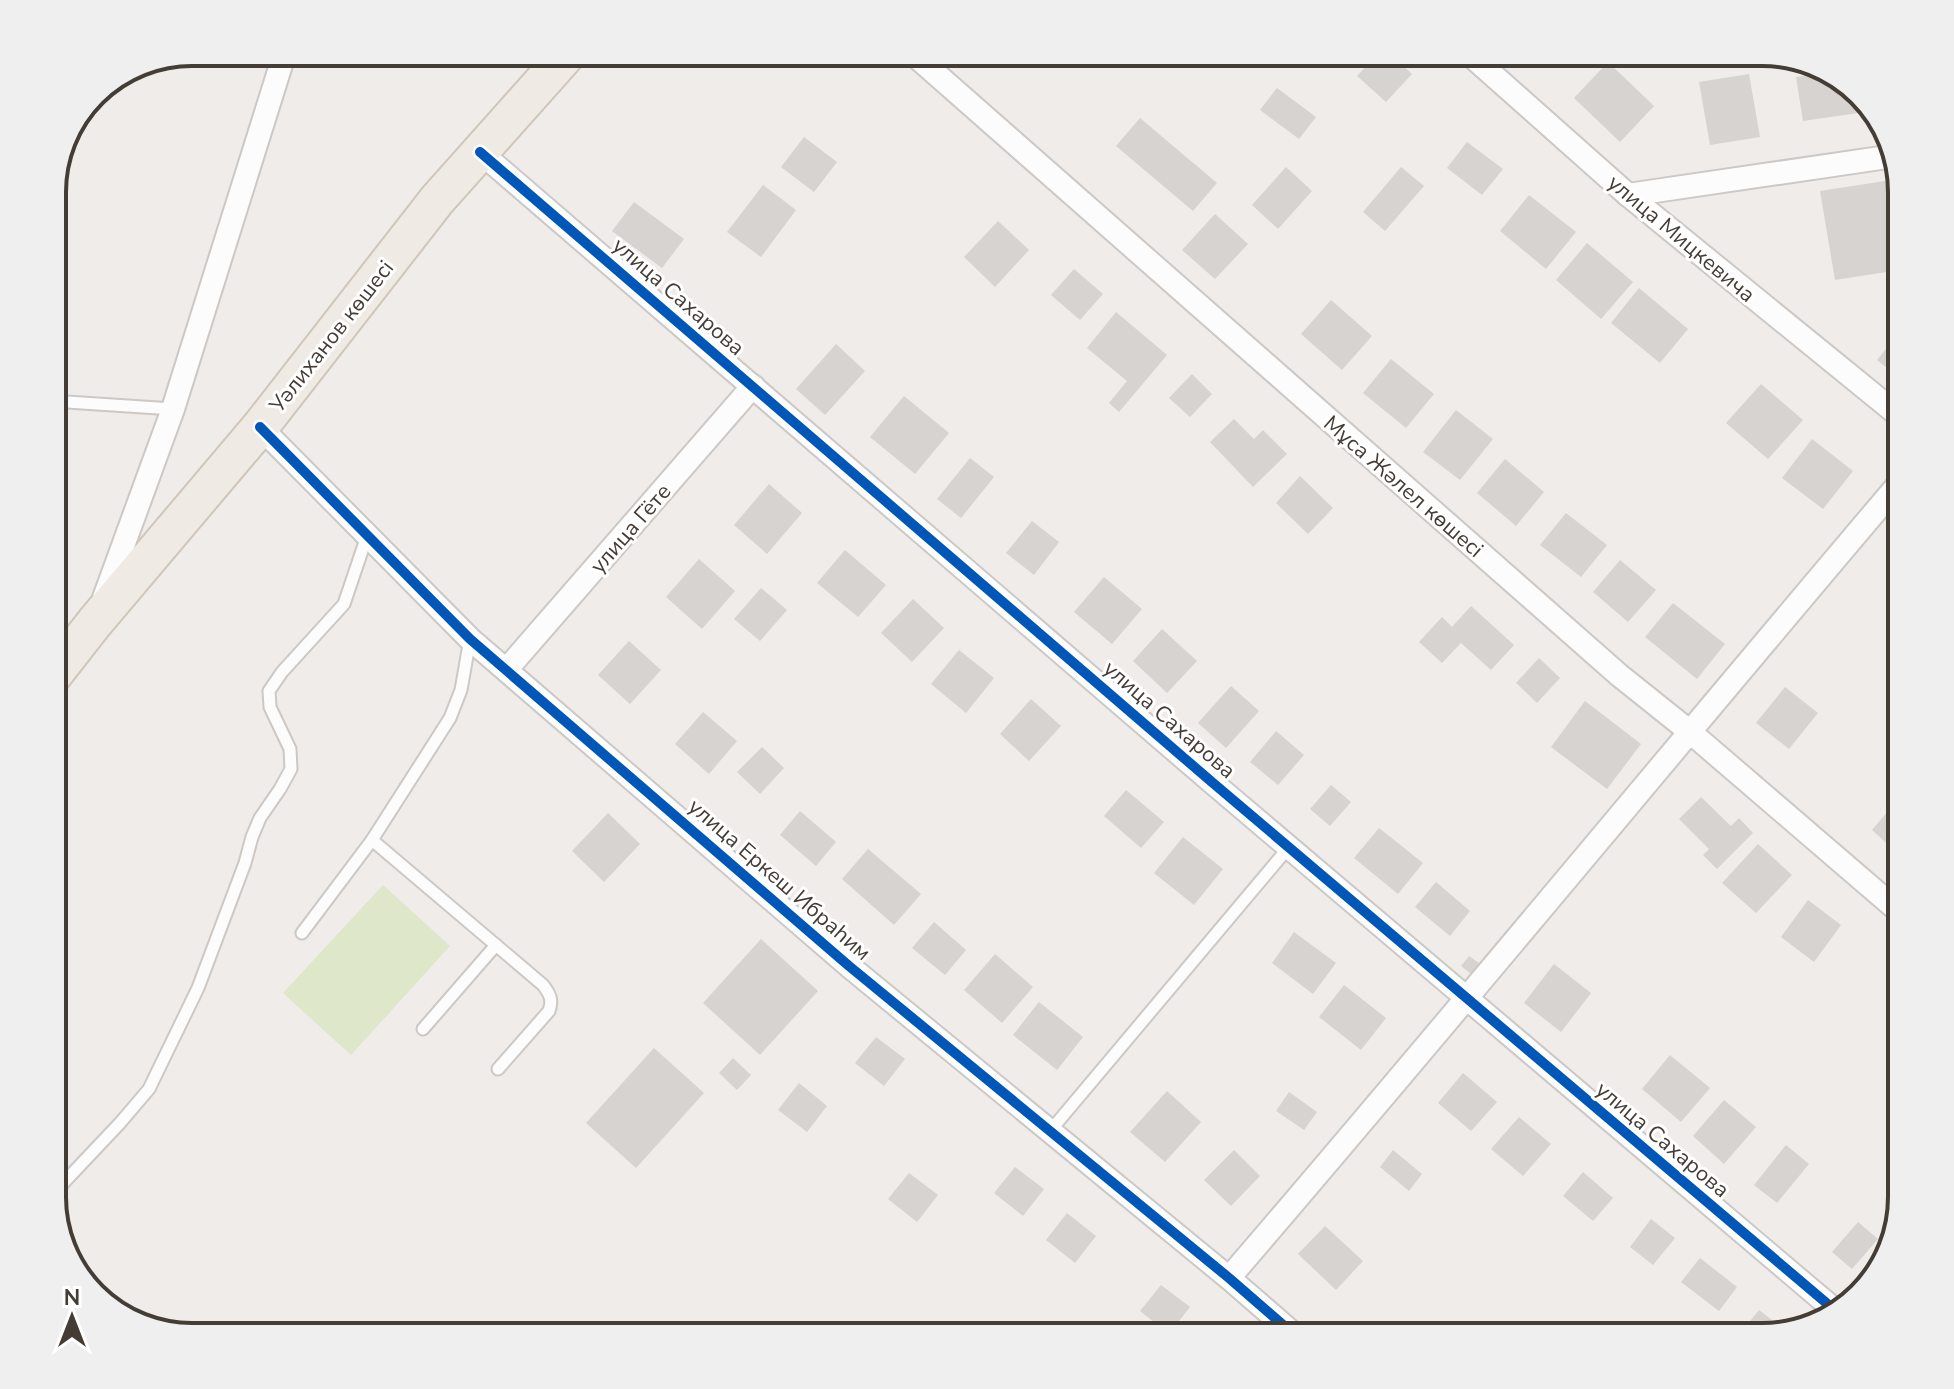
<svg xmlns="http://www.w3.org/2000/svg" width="1954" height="1389" viewBox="0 0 1954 1389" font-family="'Nunito Sans',sans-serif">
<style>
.green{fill:#dfe7cb}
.building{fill:#d7d3d0}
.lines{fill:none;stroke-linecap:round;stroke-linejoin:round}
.lane-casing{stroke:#cbc8c5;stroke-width:15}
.street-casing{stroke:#cbc8c5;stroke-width:26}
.primary-casing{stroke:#d0c6b8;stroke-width:40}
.lane{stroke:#fdfcfc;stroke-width:11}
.street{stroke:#fdfcfc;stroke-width:22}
.primary{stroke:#efeae4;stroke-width:36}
.cycleway-casing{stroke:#fff;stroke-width:15}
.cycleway{stroke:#0057b8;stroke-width:10}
.labels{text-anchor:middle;stroke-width:6;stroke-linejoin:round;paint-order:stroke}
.street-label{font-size:22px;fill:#443d36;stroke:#fff}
.rim{fill:none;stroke:#443d36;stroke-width:4}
</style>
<rect width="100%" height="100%" fill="#efece9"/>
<polygon class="green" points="383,885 450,946 351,1055 283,993"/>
<g class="building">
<polygon points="1379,52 1388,52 1412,74 1386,102 1357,76"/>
<polygon points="1608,62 1654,106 1620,142 1574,98"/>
<polygon points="1824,73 1847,81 1854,89 1858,113 1803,121 1796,77"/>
<polygon points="1749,74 1760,137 1710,145 1699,82"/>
<polygon points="1277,88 1316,117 1299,139 1260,110"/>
<polygon points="1140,118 1217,183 1193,211 1116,146"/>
<polygon points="804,137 837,162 814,192 781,167"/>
<polygon points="1467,142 1503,169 1482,195 1447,168"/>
<polygon points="1286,167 1312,191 1278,229 1252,205"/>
<polygon points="1401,167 1424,186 1385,231 1363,212"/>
<polygon points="1885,181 1899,270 1835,280 1820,191"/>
<polygon points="763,185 796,210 761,257 727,232"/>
<polygon points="1529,195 1576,232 1546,269 1500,231"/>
<polygon points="634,202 684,239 662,268 612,231"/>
<polygon points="1215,214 1248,244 1215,279 1182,250"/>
<polygon points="998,221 1029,250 995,287 964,257"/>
<polygon points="1587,243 1633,282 1601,319 1556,280"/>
<polygon points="1074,269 1103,294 1080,320 1051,295"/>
<polygon points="1639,288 1688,329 1660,363 1611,323"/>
<polygon points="1331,300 1372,336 1342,370 1301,334"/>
<polygon points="1116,312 1167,355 1119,412 1109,403 1127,381 1087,348"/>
<polygon points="1902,329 1902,380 1877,360"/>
<polygon points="836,344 865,371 825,415 796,389"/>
<polygon points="1391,359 1434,394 1406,428 1363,393"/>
<polygon points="1192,374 1212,394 1190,417 1169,398"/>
<polygon points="1761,384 1803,420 1768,459 1726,423"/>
<polygon points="904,396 949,433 915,474 870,437"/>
<polygon points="1456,410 1493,439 1460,480 1423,452"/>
<polygon points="1234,419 1254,439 1263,430 1287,454 1253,487 1210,442"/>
<polygon points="1812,439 1853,471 1823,509 1782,478"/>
<polygon points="970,458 994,477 961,518 937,499"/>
<polygon points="1505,459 1544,492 1516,526 1477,493"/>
<polygon points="1300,476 1333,508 1308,534 1276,503"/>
<polygon points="769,484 802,513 767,554 734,525"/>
<polygon points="1566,513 1607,545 1581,577 1540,545"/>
<polygon points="1032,521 1059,542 1034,575 1006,553"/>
<polygon points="845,550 886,585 858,617 817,583"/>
<polygon points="699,559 735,591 702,629 666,597"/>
<polygon points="1620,560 1656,590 1628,622 1593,592"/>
<polygon points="1902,562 1902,586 1890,575"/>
<polygon points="1104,577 1142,609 1112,644 1074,612"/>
<polygon points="761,588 787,610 760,641 734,619"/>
<polygon points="913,599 944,628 912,662 881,633"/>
<polygon points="1673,603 1725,644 1697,679 1645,637"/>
<polygon points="1471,606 1514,645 1491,670 1461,643 1442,663 1419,642 1442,617 1452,627"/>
<polygon points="1162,629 1197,661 1167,693 1133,661"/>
<polygon points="629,641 661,670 630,704 598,675"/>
<polygon points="959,650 994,678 966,713 931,684"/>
<polygon points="1539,658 1560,678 1537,703 1516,683"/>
<polygon points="1231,686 1259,711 1226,748 1198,723"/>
<polygon points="1785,687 1818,713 1789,749 1756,723"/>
<polygon points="1031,699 1061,726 1029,761 1000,734"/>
<polygon points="1585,701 1641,744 1607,789 1551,747"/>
<polygon points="703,712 737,741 709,774 675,744"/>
<polygon points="1276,731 1304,755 1278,785 1250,762"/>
<polygon points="762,747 784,768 760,794 737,772"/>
<polygon points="1331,785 1351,802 1330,826 1310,809"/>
<polygon points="1126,790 1164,822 1141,848 1104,816"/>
<polygon points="1701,797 1731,826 1739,818 1753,833 1717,869 1703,855 1709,849 1679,819"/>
<polygon points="1900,797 1902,798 1902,857 1872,830"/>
<polygon points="800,811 836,842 816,866 780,835"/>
<polygon points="608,813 640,844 604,882 572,851"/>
<polygon points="1379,828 1423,863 1398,894 1354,858"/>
<polygon points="1183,837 1223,869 1194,905 1154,873"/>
<polygon points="1758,844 1792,875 1756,913 1722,883"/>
<polygon points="868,849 921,894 894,925 842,879"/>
<polygon points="1436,882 1470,911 1450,936 1415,907"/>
<polygon points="1808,900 1841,925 1814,962 1781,937"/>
<polygon points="934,922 966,950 945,975 912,948"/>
<polygon points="1294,932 1336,963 1313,994 1272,963"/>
<polygon points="761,939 818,991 760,1055 703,1003"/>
<polygon points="995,954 1033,987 1002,1023 964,990"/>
<polygon points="1469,956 1479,963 1471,974 1461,966"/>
<polygon points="1554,964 1591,993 1561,1032 1524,1003"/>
<polygon points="1344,985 1386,1018 1361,1050 1319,1017"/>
<polygon points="1039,1002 1083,1037 1057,1070 1013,1035"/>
<polygon points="876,1037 905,1059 884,1086 855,1063"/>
<polygon points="654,1048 704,1093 636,1168 586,1123"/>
<polygon points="1670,1055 1710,1088 1681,1122 1642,1089"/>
<polygon points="733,1058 751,1075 737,1090 719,1073"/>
<polygon points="1463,1073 1497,1102 1471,1131 1438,1103"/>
<polygon points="799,1083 827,1106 807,1132 778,1110"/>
<polygon points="1167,1091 1201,1122 1165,1162 1130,1132"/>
<polygon points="1289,1092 1317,1112 1304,1130 1276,1111"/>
<polygon points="1724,1100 1756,1127 1724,1164 1693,1136"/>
<polygon points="1519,1117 1551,1144 1523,1176 1491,1149"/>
<polygon points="1786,1145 1809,1164 1777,1203 1754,1185"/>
<polygon points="1234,1150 1260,1176 1231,1206 1204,1180"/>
<polygon points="1393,1150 1422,1174 1409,1191 1380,1167"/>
<polygon points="1015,1167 1044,1189 1023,1216 994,1193"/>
<polygon points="1583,1172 1613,1198 1593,1221 1563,1196"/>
<polygon points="909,1173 938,1195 917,1222 888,1199"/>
<polygon points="1067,1213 1096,1236 1075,1263 1046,1240"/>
<polygon points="1651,1219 1675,1238 1653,1265 1630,1247"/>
<polygon points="1858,1222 1878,1239 1852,1269 1832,1252"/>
<polygon points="1325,1226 1363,1261 1336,1290 1298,1254"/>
<polygon points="1700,1258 1737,1287 1719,1311 1681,1282"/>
<polygon points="1161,1285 1190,1307 1169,1334 1140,1311"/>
<polygon points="1759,1310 1786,1331 1762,1337 1737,1337"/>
<polygon points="1431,1322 1449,1337 1419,1337"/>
</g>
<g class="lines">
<g class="lane-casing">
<g id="lane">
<polyline points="52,401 173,409"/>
<path d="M372 840 543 985C550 994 553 1000 549 1011L498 1069"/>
<polyline points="302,933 372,840 450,718 461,690 470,639"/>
<polyline points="423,1029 496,945"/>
<polyline points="1051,1130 1289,847"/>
<polyline points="52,1195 120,1123 149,1089 198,988 245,863 252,837 260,818 280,789 291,769 290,749 270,707 269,691 282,672 344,604 367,536"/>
</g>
</g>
<g class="street-casing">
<g id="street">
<polyline points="911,52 1619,675 1689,731 1902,914"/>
<polyline points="1467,52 1628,195 1902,418"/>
<polyline points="480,152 1213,783 1837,1312"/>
<polyline points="1628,195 1894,156"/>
<polyline points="260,427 470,639 849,966 1229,1278 1297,1337"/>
<polyline points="104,598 173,409 285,52"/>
<polyline points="507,669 753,386"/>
<path d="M1229 1278C1456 1014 1677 745 1902 480"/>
</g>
</g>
<g class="primary-casing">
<polyline id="primary" points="52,677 95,622 260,427 437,200 569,52"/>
</g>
<use href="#lane" class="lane"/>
<use href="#street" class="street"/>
<use href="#primary" class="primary"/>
<g class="cycleway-casing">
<g id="cycleway">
<polyline points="480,152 1213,783 1837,1312"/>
<polyline points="260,427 470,639 849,966 1229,1278 1297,1337"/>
</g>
</g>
<use href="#cycleway" class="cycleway"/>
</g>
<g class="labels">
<g class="street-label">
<text transform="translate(1682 238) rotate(40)" y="8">улица Мицкевича</text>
<text transform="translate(679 296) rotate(41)" y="8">улица Сахарова</text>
<text transform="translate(331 336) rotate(-52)" y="8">Уәлиханов көшесі</text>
<text transform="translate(1404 486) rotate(41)" y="8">Мұса Жәлел көшесі</text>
<text transform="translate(630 528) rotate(-49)" y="8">улица Гёте</text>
<text transform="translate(1170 719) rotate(41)" y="8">улица Сахарова</text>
<text transform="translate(780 879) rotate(41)" y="8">улица Еркеш Ибраһим</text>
<text transform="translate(1663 1139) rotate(40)" y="8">улица Сахарова</text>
</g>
</g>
<path d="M0 0H1954V1389H0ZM192 66H1762A126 126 0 0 1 1888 192V1197A126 126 0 0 1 1762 1323H192A126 126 0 0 1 66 1197V192A126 126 0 0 1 192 66Z" fill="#f0efef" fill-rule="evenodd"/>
<path class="rim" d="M192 66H1762A126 126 0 0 1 1888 192V1197A126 126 0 0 1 1762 1323H192A126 126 0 0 1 66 1197V192A126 126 0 0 1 192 66Z"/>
<g transform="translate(72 1317)" stroke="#ffffff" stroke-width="6" paint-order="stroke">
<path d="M0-6L14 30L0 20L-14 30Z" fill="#443d36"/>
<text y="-12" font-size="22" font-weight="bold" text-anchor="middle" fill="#443d36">N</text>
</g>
</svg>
